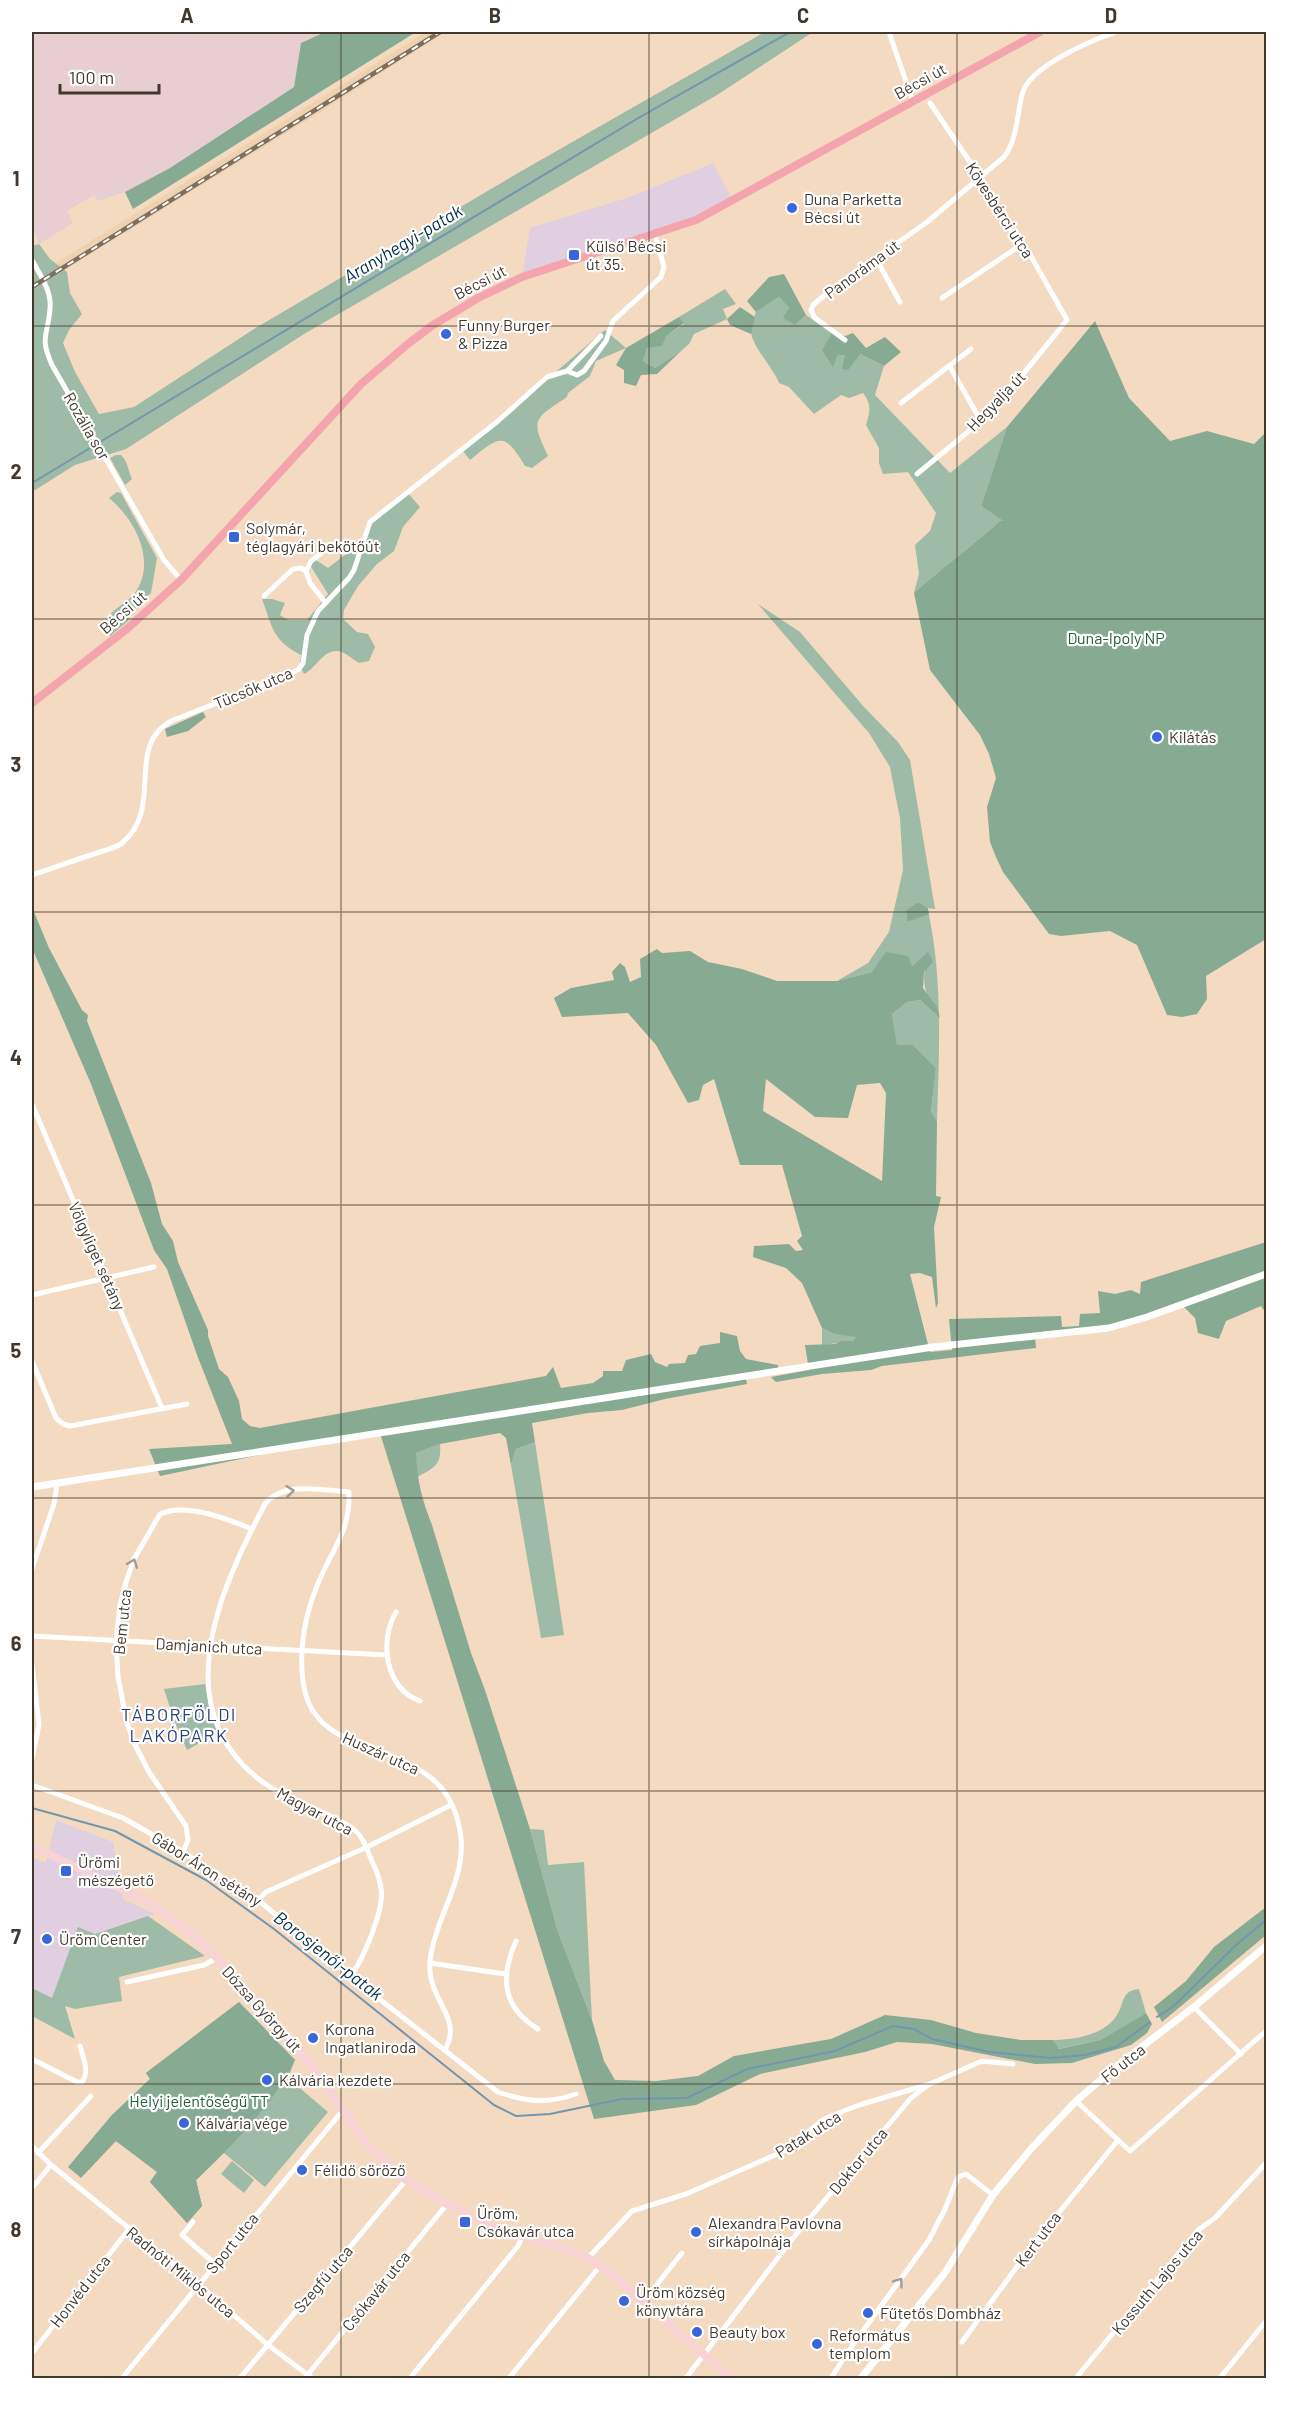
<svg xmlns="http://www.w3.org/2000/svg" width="1298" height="2410" viewBox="0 0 1298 2410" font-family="Barlow,sans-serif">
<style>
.commercial{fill:#e0cfe0}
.industrial{fill:#e8ced2}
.built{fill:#efd1b0}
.green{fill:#9dbba6}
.forest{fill:#86ab92;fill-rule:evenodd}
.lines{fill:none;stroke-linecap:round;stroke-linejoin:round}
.stream{stroke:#7296af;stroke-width:2}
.minor{stroke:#fff;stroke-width:5}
.tertiary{stroke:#fff;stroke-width:7}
.secondary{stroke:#f9d2d6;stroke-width:8}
.primary{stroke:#f4a4ac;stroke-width:8}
.rail-casing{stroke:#7d6e5e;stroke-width:4.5}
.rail{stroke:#fff;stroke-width:2;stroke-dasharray:7;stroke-linecap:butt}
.oneway{stroke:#a09c96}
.grid{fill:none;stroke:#42382d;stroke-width:1.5;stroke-opacity:0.55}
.poi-dot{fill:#3967d8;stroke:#fff;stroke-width:2}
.labels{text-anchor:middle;stroke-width:4.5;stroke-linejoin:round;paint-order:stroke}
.street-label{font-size:16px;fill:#42382d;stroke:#fff}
.poi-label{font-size:16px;fill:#42382d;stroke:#fff;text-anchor:start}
.park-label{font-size:16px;fill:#225e3b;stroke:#fff}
.water-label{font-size:18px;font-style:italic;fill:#002e48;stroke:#fff}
.neighbourhood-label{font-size:18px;letter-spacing:1.5px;fill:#29427a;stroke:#fff}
.neatline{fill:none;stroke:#42382d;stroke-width:2}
.grid-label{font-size:20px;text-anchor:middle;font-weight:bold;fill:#42382d}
</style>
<rect width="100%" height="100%" fill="#f4dac0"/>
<g class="commercial">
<polygon points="713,163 733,201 650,235 522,277 530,228 630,197"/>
<polygon points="56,1820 113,1842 123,1899 155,1914 95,1935 78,1928 52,1999 32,1988 32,1857 46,1863"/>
</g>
<polygon class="industrial" points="32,32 325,32 301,43 294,87 170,168 125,192 98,201 94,195 67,211 73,223 39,244 32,226"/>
<polygon class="built" points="426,32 445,32 327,108 50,279 32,278"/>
<g class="green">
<polygon points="765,32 813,32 717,95 304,334 126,449 75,465 32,492 32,246 39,244 50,259 67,272 70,293 82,314 69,330 63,343 75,372 99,414 134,407 254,329 518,173"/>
<polygon points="725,289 736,304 723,309 727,319 694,334 689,344 681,351 655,368 643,361 647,348 684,324 679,317"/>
<path d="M779 297 789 308 784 318 795 325 806 315 832 333 833 366 838 355 860 354 884 366 875 395 950 473 1007 427 981 506 1003 521H1000C972 546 942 568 914 593L919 574 915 545 930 531 936 513 908 472 883 474 879 463V448L866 425C870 412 872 404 863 393L849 398 841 395 814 414 789 387 779 383C774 369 752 346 751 332 751 325 754 318 756 312Z"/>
<path d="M605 330 626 348 596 361 590 376 568 393 567 397C534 419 530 419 548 456L532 468 525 466C504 431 500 436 470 460L463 451Z"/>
<path d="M116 455H121C128 462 128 470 132 479L125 485 110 458Z"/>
<path d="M117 492 121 493 157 558 151 593 131 612 128 621 110 636 105 631 106 620C112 609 126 604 134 594 158 563 135 519 109 498Z"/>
<path d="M407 492 420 507 403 527 394 551 377 564 358 586 344 610 343 619 357 632 368 634 375 647 369 661 359 663C354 660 348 655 342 652 324 646 317 668 304 674L300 666 301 655C272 640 273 628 262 599H272L285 603 280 615 288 620H307L328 594 310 565 316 560 328 568 363 541 367 529 380 515Z"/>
<path d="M758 604 800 632 864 707 898 742 910 760 935 909 928 908 918 902 906 910 907 922 929 915C943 984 939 1052 937 1122L931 1113 936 1068 913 1045 897 1046 892 1014 907 1002 920 1000 938 1016C923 988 921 985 928 953L912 966 872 972 837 981 868 963 889 932 903 870 900 818 893 783 890 767 869 733Z"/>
<polygon points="822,1328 834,1334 857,1336 853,1341 822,1345"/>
<polygon points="535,1442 564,1635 541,1638 511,1465 516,1449"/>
<path d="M440 1444C442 1466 434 1467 416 1478V1453Z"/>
<polygon points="205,1684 211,1715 218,1733 187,1750 174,1720 164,1689"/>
<polygon points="530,1829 544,1830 548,1865 584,1862 592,2020 558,1932"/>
<polygon points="148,1916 205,1956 119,1977 122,2001 75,2009 65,2006 75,2039 32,2016 32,1988 52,1998 78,1927 95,1934"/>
<path d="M1139 1989 1146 2013 1100 2040 1058 2049 1053 2040C1074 2040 1105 2035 1117 2015 1125 2002 1121 1991 1139 1989Z"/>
<polygon points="239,2002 295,2060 288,2078 328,2112 265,2187 224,2153 196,2180 202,2206 187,2223 150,2182 157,2172 116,2141 111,2116 150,2079 146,2073"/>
<polygon points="232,2161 254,2180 244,2193 221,2174"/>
</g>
<g class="forest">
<polygon points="325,32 416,32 133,209 125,192 170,168 294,87 301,43"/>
<polygon points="784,274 806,315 795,325 783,318 789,308 779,297 756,312 747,301 769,277"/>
<polygon points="740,307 755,317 751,334 730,325 727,319"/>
<polygon points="679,317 684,323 666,336 662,346 647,348 643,361 655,368 681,351 657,374 641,375 636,386 624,383 624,370 616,365 626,348"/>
<path d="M1095 321 1129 398 1170 441 1207 431 1254 444 1266 432V939L1206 976 1207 999 1197 1014 1182 1017 1167 1015 1137 945 1110 931 1061 936 1049 934 1003 872 996 857 990 842 987 807 996 778 989 754 980 735 930 670 914 593C942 568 972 546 1000 521H1003L981 506 1007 427Z"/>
<polygon points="832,333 845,336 853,333 866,348 885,337 901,352 884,366 860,354 848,370 842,369 845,355 838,355 833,367 822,350"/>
<polygon points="203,712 206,717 188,731 167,737 165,729"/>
<polygon points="918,902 928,908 929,915 907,922 906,910"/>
<path d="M32 907 49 948 82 1010 88 1015 87 1021 151 1183 162 1224 173 1241 178 1262 208 1330V1336L219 1369 228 1377 239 1401 242 1419 250 1426 260 1428 546 1376 553 1367 561 1388 593 1383 603 1376V1371H622L626 1360 651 1354 655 1362 667 1367 669 1364 685 1363 688 1355 696 1354 700 1346 720 1343V1332L737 1336 740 1351 746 1359 778 1365V1369L745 1374 747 1384 665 1399 622 1410 588 1413 532 1423 535 1442 516 1449 511 1465 506 1438 500 1433 440 1444 416 1453C417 1480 422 1500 432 1525L471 1653 485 1690 530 1829 558 1932 592 2020 604 2061 615 2080 656 2081 698 2076 734 2056 831 2039 885 2015 931 2020 976 2033 1021 2040H1053L1059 2049 1100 2040 1146 2013 1152 2024 1147 2033 1131 2045 1072 2063 1035 2064 932 2044 897 2042 865 2052 760 2074 696 2105 594 2119 379 1430 160 1476 149 1449 232 1444 197 1355 167 1269 154 1250 91 1084 32 948Z"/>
<path d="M657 949 662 953 690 951 708 962 742 969 777 981H837L872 972 886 952 908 956 912 966 928 952 933 962 924 972 923 988 937 1007 940 1018 920 1000 907 1002 892 1014 897 1045H913L936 1068 931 1112 937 1122 936 1196 941 1197 934 1227 938 1303 936 1308 932 1277 920 1273 910 1274 930 1352 952 1350 949 1319 1061 1316 1062 1327 1079 1326 1080 1314 1100 1313 1098 1291 1115 1294 1131 1290 1140 1294 1141 1282 1266 1242V1313L1261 1306 1226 1321 1219 1339 1198 1333 1195 1318 1181 1304 1102 1327 1035 1334 1036 1348 882 1366 871 1370 822 1374 776 1382 771 1377 809 1370 805 1345 835 1344 842 1341H853L856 1337 834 1334 822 1328 802 1283 786 1268 753 1257 754 1246 789 1244 796 1251 803 1250 797 1241 802 1236 782 1165H740L714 1079 703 1085 699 1100 688 1103 656 1045 628 1013 562 1017 554 998 571 988 614 980 612 972 620 963 625 967 630 982 641 977 640 959ZM766 1079 815 1117 848 1118 857 1085 880 1083 886 1093 882 1181 763 1111Z"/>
<polygon points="1266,1907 1266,1935 1162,2022 1154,2007 1186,1981 1214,1947"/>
<path d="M239 2002 295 2060C278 2099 228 2150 196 2180L202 2206 187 2223 150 2182 157 2172 116 2141 81 2178 68 2167 111 2116 150 2079 146 2073Z"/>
</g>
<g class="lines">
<g class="stream">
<polyline points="32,483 640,117 790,32"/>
<polyline points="32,1808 115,1831 206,1880 274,1929 494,2105 516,2116 550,2114 622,2099 687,2098 747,2069 835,2051 893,2026 914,2029 932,2039 989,2052 1050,2058 1085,2055 1116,2047 1150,2022"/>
<polyline points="1157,2017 1175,2005 1236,1945 1266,1920"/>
</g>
<g class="minor">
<polyline points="889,32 913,102"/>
<polyline points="876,259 900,302"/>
<path d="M32 260C40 275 52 291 50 309 48 336 39 336 52 365L164 560 181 580"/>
<polyline points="942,298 1021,245"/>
<path d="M845 340 815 318 811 310 813 305 837 285 926 223 1004 157C1017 141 1017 115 1022 95 1028 67 1090 41 1116 32"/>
<polyline points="950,367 981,421"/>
<polyline points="567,371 577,375 584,371 606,341 613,321 661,277 664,267 655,235"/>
<polyline points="901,403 971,349"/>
<polyline points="917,474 981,421 1006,395 1067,320 1028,251 1019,243 983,181 930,103"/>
<polyline points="306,571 310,583 325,602"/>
<polyline points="264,596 293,569 301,568 306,571 311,561 327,549"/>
<path d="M32 875C53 868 75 860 97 853 105 850 116 848 122 843 165 808 124 747 171 721L286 676 299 669 303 663 307 635 318 611 349 578 354 570 370 522 498 421 547 377 567 371 601 336"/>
<polyline points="32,1104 162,1408"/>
<polyline points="32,1295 154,1267"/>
<polyline points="32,1361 56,1418 63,1424 70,1426 187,1404"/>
<polyline points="32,1569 54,1504 57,1484"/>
<path d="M396 1612C379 1641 385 1689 420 1701"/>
<polyline points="32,1636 387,1655"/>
<polyline points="32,1664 39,1725 32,1759"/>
<path d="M32 1785 123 1818 183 1852 258 1900 350 1976 498 2092C527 2102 547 2104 576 2094"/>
<path d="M183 1852 188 1840 186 1826 149 1772 134 1743 127 1723 118 1677 116 1641 120 1605 126 1582 134 1559 160 1514C186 1502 227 1519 252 1529"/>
<polyline points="258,1900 266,1892 367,1847 451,1805"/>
<path d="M516 1941C500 1977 502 2007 538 2029"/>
<polyline points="430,1963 505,1974"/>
<path d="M350 1976C363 1961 385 1908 381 1888 380 1876 373 1865 369 1854 365 1844 361 1834 352 1828 326 1810 293 1803 267 1785 163 1714 219 1591 265 1504 283 1481 323 1490 349 1492 350 1525 339 1540 325 1568 306 1606 296 1651 305 1692 324 1770 450 1731 461 1838 465 1882 435 1918 430 1961 426 2001 464 2015 445 2050"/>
<polyline points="127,1982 204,1965 217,1958"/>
<polyline points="1194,2007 1241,2054"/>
<path d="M32 2059 77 2082H82C90 2071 83 2058 80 2046"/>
<polyline points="1076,2101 1130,2151 1266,2031"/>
<polyline points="32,2146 51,2165 198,2284 268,2345 312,2378"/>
<polyline points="38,2153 91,2096"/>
<polyline points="32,2188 51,2165"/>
<polyline points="193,2222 182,2235 215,2264"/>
<polyline points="588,2258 632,2211 686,2194 782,2152 826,2118 859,2105 930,2084 982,2061 1013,2064"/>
<polyline points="642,2303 682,2253"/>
<polyline points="962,2342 1035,2242 1118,2140"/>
<polyline points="32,2353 129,2229"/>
<polyline points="122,2378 343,2110"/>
<polyline points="240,2378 406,2180"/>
<polyline points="305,2378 447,2204"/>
<polyline points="410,2378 518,2246 522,2237"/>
<polyline points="509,2378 600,2266"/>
<polyline points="686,2378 793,2238 911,2098 927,2086"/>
<polyline points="831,2378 852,2346 929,2240 945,2209 958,2177 966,2174 993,2195"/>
<polyline points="1076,2378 1198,2230 1215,2218 1266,2163"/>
<polyline points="1220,2378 1266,2321"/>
</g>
<g class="tertiary">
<polyline points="32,1487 933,1347 1109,1328 1147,1317 1266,1274"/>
<polyline points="861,2378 944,2274 993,2195 1030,2150 1076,2101 1118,2065 1194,2007 1266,1946"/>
</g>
<polyline class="secondary" points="32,1846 150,1903 189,1931 217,1958 308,2061 369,2147 406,2180 447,2204 499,2230 558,2246 588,2258 610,2273 731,2378"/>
<polyline class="primary" points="32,703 128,628 181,580 361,384 409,343 433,325 478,298 522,277 696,220 1040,32"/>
<g class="rail-casing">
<polyline id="rail" points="32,287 440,32"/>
</g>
<use href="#rail" class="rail"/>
</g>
<defs><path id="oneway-chevron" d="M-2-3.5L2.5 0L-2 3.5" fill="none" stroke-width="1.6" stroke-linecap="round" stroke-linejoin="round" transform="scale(1.5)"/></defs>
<g class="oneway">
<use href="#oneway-chevron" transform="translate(290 1491) rotate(-6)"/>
<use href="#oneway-chevron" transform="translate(133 1563) rotate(-69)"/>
<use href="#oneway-chevron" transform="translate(899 2282) rotate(-54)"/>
</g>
<path class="grid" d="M341 32V2378M649 32V2378M957 32V2378M32 326H1266M32 619H1266M32 912H1266M32 1205H1266M32 1498H1266M32 1791H1266M32 2084H1266"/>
<g class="poi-dot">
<circle cx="792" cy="208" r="6"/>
<rect x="568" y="249" width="12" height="12" rx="3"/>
<circle cx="446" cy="334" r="6"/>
<rect x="228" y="531" width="12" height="12" rx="3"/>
<circle cx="1157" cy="737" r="6"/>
<rect x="60" y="1865" width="12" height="12" rx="3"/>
<circle cx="47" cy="1939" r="6"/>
<circle cx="313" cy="2038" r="6"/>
<circle cx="267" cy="2080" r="6"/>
<circle cx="184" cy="2123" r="6"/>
<circle cx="302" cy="2170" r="6"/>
<rect x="459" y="2216" width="12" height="12" rx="3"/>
<circle cx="696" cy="2232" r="6"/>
<circle cx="624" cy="2301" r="6"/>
<circle cx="868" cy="2313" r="6"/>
<circle cx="697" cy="2332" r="6"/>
<circle cx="817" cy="2344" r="6"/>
</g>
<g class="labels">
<g class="street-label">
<text transform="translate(920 81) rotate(-29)" y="6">Bécsi út</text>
<text transform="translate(1000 210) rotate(57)" y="6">Kövesbérci utca</text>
<text transform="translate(862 269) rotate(-36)" y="6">Panoráma út</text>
<text transform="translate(480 282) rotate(-27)" y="6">Bécsi út</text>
<text transform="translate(996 401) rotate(-46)" y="6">Hegyalja út</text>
<text transform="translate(87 426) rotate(60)" y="6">Rozália sor</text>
<text transform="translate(123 612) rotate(-41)" y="6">Bécsi út</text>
<text transform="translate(253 688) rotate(-23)" y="6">Tücsök utca</text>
<text transform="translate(97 1256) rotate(66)" y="6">Völgyliget sétány</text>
<text transform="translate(122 1622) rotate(-84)" y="6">Bem utca</text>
<text transform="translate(209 1646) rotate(3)" y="6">Damjanich utca</text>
<text transform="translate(381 1753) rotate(24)" y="6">Huszár utca</text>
<text transform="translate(315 1811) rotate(28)" y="6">Magyar utca</text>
<text transform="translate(207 1869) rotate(32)" y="6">Gábor Áron sétány</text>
<text transform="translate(262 2009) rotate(48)" y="6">Dózsa György út</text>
<text transform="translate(1123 2063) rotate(-38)" y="6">Fő utca</text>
<text transform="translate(808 2134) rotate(-32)" y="6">Patak utca</text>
<text transform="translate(858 2161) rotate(-50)" y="6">Doktor utca</text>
<text transform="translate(1038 2239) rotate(-53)" y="6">Kert utca</text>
<text transform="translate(232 2243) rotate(-51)" y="6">Sport utca</text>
<text transform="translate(181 2272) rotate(39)" y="6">Radnóti Miklós utca</text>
<text transform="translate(323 2279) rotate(-50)" y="6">Szegfű utca</text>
<text transform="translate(1157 2282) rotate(-50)" y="6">Kossuth Lajos utca</text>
<text transform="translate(80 2291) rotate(-52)" y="6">Honvéd utca</text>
<text transform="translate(376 2291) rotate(-51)" y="6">Csókavár utca</text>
</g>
<g class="poi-label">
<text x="804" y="205">Duna Parketta<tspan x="804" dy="18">Bécsi út</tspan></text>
<text x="586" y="252">Külső Bécsi<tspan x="586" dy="18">út 35.</tspan></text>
<text x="458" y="331">Funny Burger<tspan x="458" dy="18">&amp; Pizza</tspan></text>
<text x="246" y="534">Solymár,<tspan x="246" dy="18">téglagyári bekötőút</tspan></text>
<text x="1169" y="743">Kilátás</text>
<text x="78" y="1868">Ürömi<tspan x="78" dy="18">mészégető</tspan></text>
<text x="59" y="1945">Üröm Center</text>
<text x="325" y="2035">Korona<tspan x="325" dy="18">Ingatlaniroda</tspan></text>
<text x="279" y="2086">Kálvária kezdete</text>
<text x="196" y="2129">Kálvária vége</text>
<text x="314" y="2176">Félidő söröző</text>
<text x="477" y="2219">Üröm,<tspan x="477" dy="18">Csókavár utca</tspan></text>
<text x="708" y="2229">Alexandra Pavlovna<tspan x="708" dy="18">sírkápolnája</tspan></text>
<text x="636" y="2298">Üröm község<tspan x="636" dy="18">könyvtára</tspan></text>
<text x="880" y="2319">Fűtetős Dombház</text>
<text x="709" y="2338">Beauty box</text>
<text x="829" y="2341">Református<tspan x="829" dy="18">templom</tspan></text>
</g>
<g class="park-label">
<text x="1116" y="644">Duna-Ipoly NP</text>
<text x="199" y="2107">Helyi jelentőségű TT</text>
</g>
<g class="water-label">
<text transform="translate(403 244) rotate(-31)" y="6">Aranyhegyi-patak</text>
<text transform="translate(328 1956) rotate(38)" y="6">Borosjenői-patak</text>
</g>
<g class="neighbourhood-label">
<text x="179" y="1721">TÁBORFÖLDI<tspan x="179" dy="21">LAKÓPARK</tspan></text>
</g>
</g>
<rect width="1298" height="2410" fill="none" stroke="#ffffff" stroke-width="66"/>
<path d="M60 84v9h99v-9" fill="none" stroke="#42382d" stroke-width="3"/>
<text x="69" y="84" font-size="18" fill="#42382d" stroke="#ffffff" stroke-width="4.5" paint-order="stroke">100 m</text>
<rect x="33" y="33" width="1232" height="2344" class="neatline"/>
<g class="grid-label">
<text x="187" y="23">A</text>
<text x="495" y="23">B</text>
<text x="803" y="23">C</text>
<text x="1111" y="23">D</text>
<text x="16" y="186">1</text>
<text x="16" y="479">2</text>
<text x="16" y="772">3</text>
<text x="16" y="1065">4</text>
<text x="16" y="1358">5</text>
<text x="16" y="1651">6</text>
<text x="16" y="1944">7</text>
<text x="16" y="2237">8</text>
</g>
</svg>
